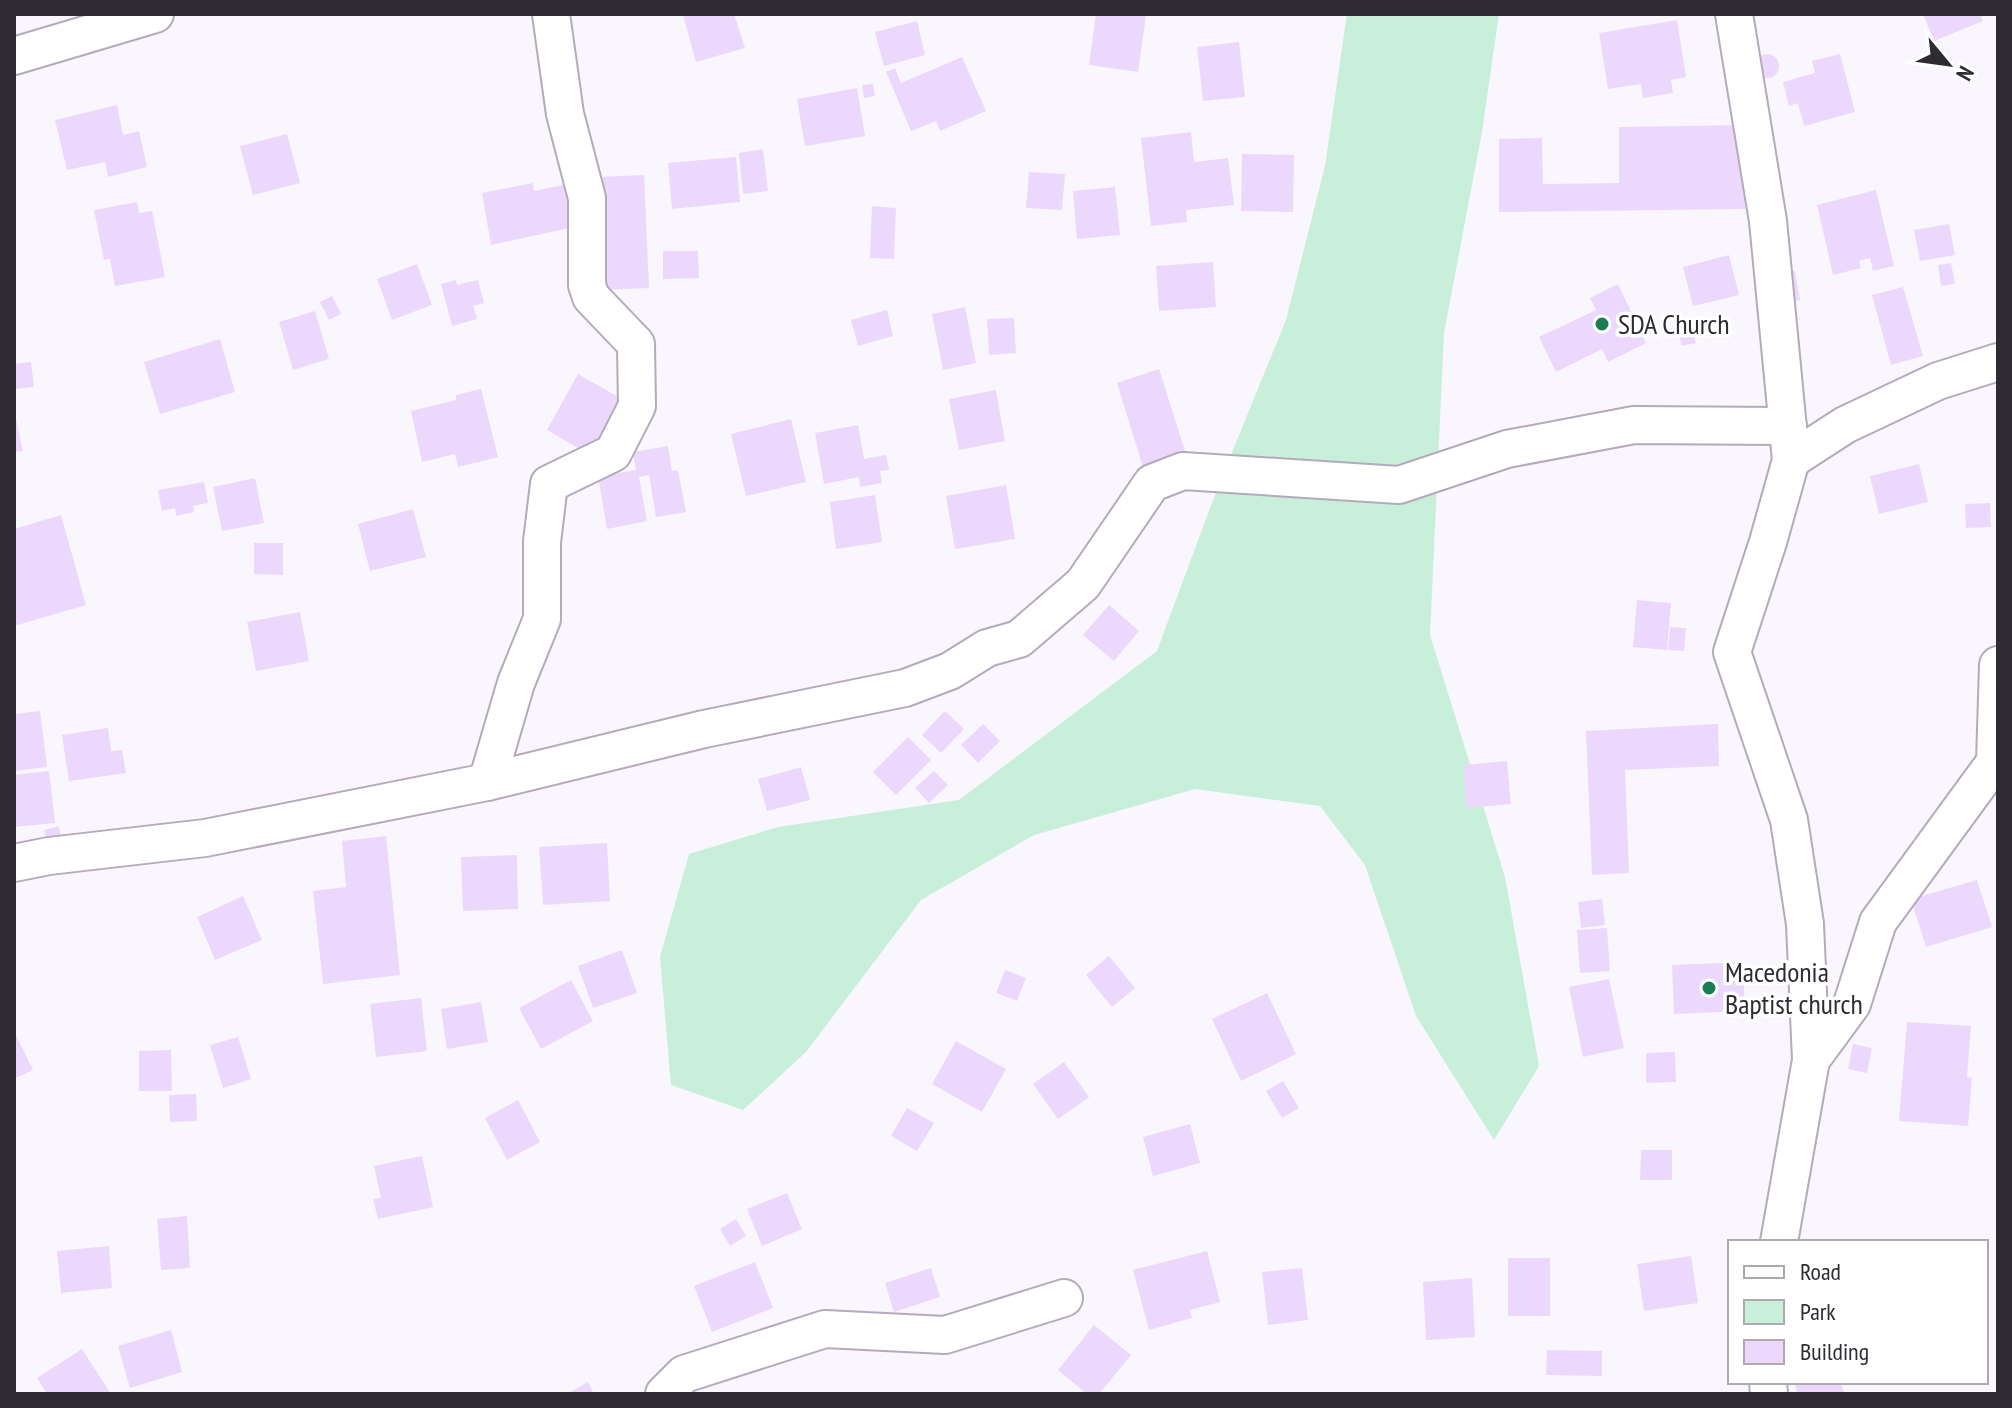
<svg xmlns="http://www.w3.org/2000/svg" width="2012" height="1408" viewBox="0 0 2012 1408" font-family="'PT Sans Narrow',sans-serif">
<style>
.green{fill:#c8efd9}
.building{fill:#ecd8fd}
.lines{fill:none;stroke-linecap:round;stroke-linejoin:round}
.minor-casing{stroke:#b4aabb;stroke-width:40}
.minor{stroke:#fff;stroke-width:36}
.poi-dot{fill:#1b7d55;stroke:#fff;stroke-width:3}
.labels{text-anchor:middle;stroke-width:7;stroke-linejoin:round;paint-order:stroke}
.poi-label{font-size:28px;fill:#2f2b32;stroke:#fff;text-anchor:start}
</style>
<rect width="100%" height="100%" fill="#faf6fd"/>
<polygon class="green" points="1347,14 1499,14 1482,132 1444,333 1430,635 1505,877 1539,1066 1494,1140 1416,1016 1365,865 1320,806 1195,789 1034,835 921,900 806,1052 743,1110 671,1085 660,957 689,854 778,827 959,800 1157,651 1219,484 1286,320 1325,166"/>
<g class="building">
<polygon points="687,14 734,14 745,48 696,62 683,15"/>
<polygon points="1096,14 1146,15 1138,72 1089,65"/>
<polygon points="1923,14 1980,14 1983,21 1934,41"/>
<polygon points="1677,20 1686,77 1671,80 1673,93 1643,98 1641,84 1608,89 1599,33"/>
<polygon points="917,21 925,55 884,66 875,32"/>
<polygon points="1239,42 1245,97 1203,101 1197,47"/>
<circle cx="1767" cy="66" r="12"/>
<polygon points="1840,54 1855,112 1804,126 1798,103 1789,106 1783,82 1815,73 1812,61"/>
<polygon points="962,57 986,111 940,131 936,121 911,131 886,72 895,68 901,83"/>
<polygon points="873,84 875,96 864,98 862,85"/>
<polygon points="857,88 865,136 805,146 797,99"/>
<polygon points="117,105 123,135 139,131 147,167 108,177 105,162 67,170 55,120"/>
<polygon points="1745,125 1745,209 1499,212 1499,139 1542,138 1543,184 1619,183 1619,127"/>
<polygon points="1191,132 1194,162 1228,158 1234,205 1186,210 1187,222 1151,226 1141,138"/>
<polygon points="287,134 300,183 253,195 240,146"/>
<polygon points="763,149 768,191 743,194 739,153"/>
<polygon points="1242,154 1294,155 1293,212 1241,211"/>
<polygon points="736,157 740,202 672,209 668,163"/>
<polygon points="1029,172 1065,174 1062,210 1026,208"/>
<polygon points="644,175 649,288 604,290 599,177"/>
<polygon points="533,183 534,191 568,184 575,227 491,245 482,193"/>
<polygon points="1115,187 1120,235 1077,239 1073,191"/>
<polygon points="1876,190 1894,266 1873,271 1870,258 1859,261 1861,268 1833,275 1817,205"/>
<polygon points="137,202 139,213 152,211 165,277 115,286 110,259 104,260 94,210"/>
<polygon points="872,206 896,208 894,259 870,258"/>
<polygon points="1949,224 1955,255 1920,261 1914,230"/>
<polygon points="663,251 698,251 699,278 663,279"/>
<polygon points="1729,255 1739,295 1693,306 1683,267"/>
<polygon points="1213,262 1216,307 1159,311 1156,266"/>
<polygon points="1951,263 1955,284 1941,286 1938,265"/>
<polygon points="417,264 432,305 392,320 377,279"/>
<polygon points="1795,271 1800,300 1784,303 1779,273"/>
<polygon points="456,280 457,285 478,280 484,303 473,306 477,319 452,326 441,284"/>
<polygon points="1618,284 1646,343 1608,362 1602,349 1556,372 1539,337 1596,310 1590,298"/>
<polygon points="1903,287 1923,356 1891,365 1872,295"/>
<polygon points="332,296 341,314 329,320 320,302"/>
<polygon points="965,307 976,363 943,370 932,314"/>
<polygon points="887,310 893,336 858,346 851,320"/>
<polygon points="315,311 329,359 293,370 279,322"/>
<polygon points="1014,318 1016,353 989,355 987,319"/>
<polygon points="1691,326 1696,343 1682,346 1677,330"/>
<polygon points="220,339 235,392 160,414 144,362"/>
<polygon points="31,362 34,387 14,389 14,364"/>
<polygon points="1159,369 1186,454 1143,467 1117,383"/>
<polygon points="578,374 622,399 590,455 547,430"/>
<polygon points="481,389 498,457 458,467 455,454 422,462 411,411 456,400 456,395"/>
<polygon points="996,390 1005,441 959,450 949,399"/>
<polygon points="14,410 23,451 14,452"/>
<polygon points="791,419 806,482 746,496 731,434"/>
<polygon points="858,425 864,459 886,455 889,470 880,471 882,483 860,487 859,477 824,484 815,433"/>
<polygon points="668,446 672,471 678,470 686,512 656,517 649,475 639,477 647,521 607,529 598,476 636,470 633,452"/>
<polygon points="1919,464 1928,502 1879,514 1870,476"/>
<polygon points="255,478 264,523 222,531 213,487"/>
<polygon points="204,482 208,503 193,506 194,512 176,516 175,508 162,511 158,490"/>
<polygon points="1006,485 1015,539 955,549 946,496"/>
<polygon points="875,495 882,542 836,549 830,502"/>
<polygon points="1990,503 1991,527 1966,528 1965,504"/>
<polygon points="413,509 426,557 370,571 358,524"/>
<polygon points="61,515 86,605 14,626 14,529"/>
<polygon points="254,543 283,543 283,575 254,574"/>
<polygon points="1637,600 1671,603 1667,650 1633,647"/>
<polygon points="1109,605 1139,631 1114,661 1083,635"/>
<polygon points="300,612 309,661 256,671 247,622"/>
<polygon points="1670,627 1686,628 1684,651 1668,650"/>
<polygon points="40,711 47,767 14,771 14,714"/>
<polygon points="945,711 964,729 941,753 922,735"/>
<polygon points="983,724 1000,741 978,763 961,745"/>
<polygon points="1718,724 1719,766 1625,770 1629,873 1592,875 1586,731"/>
<polygon points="108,728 111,751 122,750 126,773 69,781 62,735"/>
<polygon points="908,737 931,760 896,795 873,772"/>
<polygon points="1507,761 1511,804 1466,808 1463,765"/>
<polygon points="801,767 810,800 767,811 758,779"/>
<polygon points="49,771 55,823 14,827 14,775"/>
<polygon points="934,771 948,785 929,803 915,788"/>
<polygon points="59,826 63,847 49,850 44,830"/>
<polygon points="386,836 400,975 323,984 313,891 346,887 342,841"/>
<polygon points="607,843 610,901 543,905 539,847"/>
<polygon points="517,855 518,909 463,911 461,857"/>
<polygon points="1977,880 1992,927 1926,947 1911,899"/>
<polygon points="243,896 262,940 215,960 197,917"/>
<polygon points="1602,899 1605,925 1581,928 1578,902"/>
<polygon points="1607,928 1610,971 1580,973 1577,930"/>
<polygon points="622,950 637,993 593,1008 578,966"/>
<polygon points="1109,956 1135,988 1112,1007 1086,975"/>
<polygon points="1743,962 1745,1011 1674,1014 1672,965"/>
<polygon points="1005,970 1026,978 1017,1001 996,993"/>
<polygon points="1609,979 1624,1048 1583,1057 1569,987"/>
<polygon points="571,980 593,1021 541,1049 519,1008"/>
<polygon points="1267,993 1296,1054 1241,1081 1212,1019"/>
<polygon points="421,998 427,1051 376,1057 370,1004"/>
<polygon points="481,1002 488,1042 447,1049 441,1009"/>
<polygon points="1907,1022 1971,1026 1967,1077 1972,1078 1968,1126 1899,1121"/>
<polygon points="14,1031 33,1070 14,1079"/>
<polygon points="238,1037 251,1079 223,1088 210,1045"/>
<polygon points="956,1041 1006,1069 982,1112 932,1084"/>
<polygon points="1853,1044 1872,1048 1867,1073 1848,1069"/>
<polygon points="171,1050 172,1091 139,1091 139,1051"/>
<polygon points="1675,1052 1676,1082 1646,1083 1646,1053"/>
<polygon points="1064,1062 1089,1097 1058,1119 1033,1084"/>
<polygon points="1283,1081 1299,1108 1282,1118 1266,1091"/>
<polygon points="196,1094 197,1121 170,1122 169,1095"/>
<polygon points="518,1100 540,1142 507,1160 485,1118"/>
<polygon points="907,1108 934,1123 917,1151 891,1136"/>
<polygon points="1190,1124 1200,1163 1153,1176 1143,1137"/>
<polygon points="1641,1150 1672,1150 1672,1180 1640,1180"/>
<polygon points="422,1156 433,1207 378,1219 373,1199 381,1198 374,1166"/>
<polygon points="787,1193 802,1229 762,1246 747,1209"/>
<polygon points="187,1216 190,1268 161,1270 157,1219"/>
<polygon points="736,1219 746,1236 730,1246 720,1229"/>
<polygon points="109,1246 112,1288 61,1293 57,1251"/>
<polygon points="1207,1251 1220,1302 1190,1310 1192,1318 1149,1330 1133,1270"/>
<polygon points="1691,1256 1698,1303 1644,1311 1637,1264"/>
<rect x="1508" y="1258" width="42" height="58"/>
<polygon points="755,1262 773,1308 712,1332 694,1286"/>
<polygon points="931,1268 940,1297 894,1312 885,1283"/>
<polygon points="1302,1268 1308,1320 1268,1325 1262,1272"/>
<polygon points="1472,1278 1475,1337 1426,1340 1423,1282"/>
<polygon points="1094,1325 1131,1355 1099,1394 1087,1394 1058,1370"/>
<polygon points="171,1330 182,1372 130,1388 118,1346"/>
<polygon points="82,1349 111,1394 47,1394 37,1378"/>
<polygon points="1547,1350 1602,1351 1602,1376 1546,1375"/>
<polygon points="588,1382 594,1394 567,1394"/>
<polygon points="1794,1382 1841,1382 1844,1394 1798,1394"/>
</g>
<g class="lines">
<g class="minor-casing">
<g id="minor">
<polyline points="1734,14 1768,221 1791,460 1768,542 1732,652 1789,820 1805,924 1811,1060 1779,1242"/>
<polyline points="14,56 155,14"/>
<polyline points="1791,460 1845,425 1938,381 1998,362"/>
<polyline points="487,782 516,683 542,619 542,542 549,484 613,453 637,406 636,344 591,297 587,285 587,198 565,114 551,14"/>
<polyline points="14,863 49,856 205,838 487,782 704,729 905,688 950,671 987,648 1019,639 1083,584 1152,483 1183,471 1399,485 1507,449 1634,425 1788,426"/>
<polyline points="1811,1060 1852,1004 1878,922 1995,762 1998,665"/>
<polyline points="1768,1382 1769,1394"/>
<polyline points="664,1394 684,1374 825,1329 945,1335 1064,1298"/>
</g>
</g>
<use href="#minor" class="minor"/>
</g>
<g class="poi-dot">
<circle cx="1602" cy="324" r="8"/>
<circle cx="1709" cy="988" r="8"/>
</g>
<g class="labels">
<g class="poi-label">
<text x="1618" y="334">SDA Church</text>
<text x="1725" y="982">Macedonia<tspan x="1725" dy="32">Baptist church</tspan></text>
</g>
</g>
<rect width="2012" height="1408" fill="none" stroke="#2f2b32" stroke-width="32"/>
<rect x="1728" y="1240" width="260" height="144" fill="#ffffff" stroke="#acaaad" stroke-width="2"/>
<rect x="1744" y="1266" width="40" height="12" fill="#ffffff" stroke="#acaaad" stroke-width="2"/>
<text x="1800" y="1280" font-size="24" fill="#2f2b32">Road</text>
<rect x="1744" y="1300" width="40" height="24" fill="#c8efd9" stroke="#acaaad" stroke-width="2"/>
<text x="1800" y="1320" font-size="24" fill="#2f2b32">Park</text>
<rect x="1744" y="1340" width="40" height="24" fill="#ecd8fd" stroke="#acaaad" stroke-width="2"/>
<text x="1800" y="1360" font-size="24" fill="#2f2b32">Building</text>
<g transform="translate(1948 64) rotate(119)" stroke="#ffffff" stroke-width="6" paint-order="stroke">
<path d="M0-6L14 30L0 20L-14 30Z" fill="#2f2b32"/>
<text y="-12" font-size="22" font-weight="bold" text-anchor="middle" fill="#2f2b32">N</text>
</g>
</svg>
